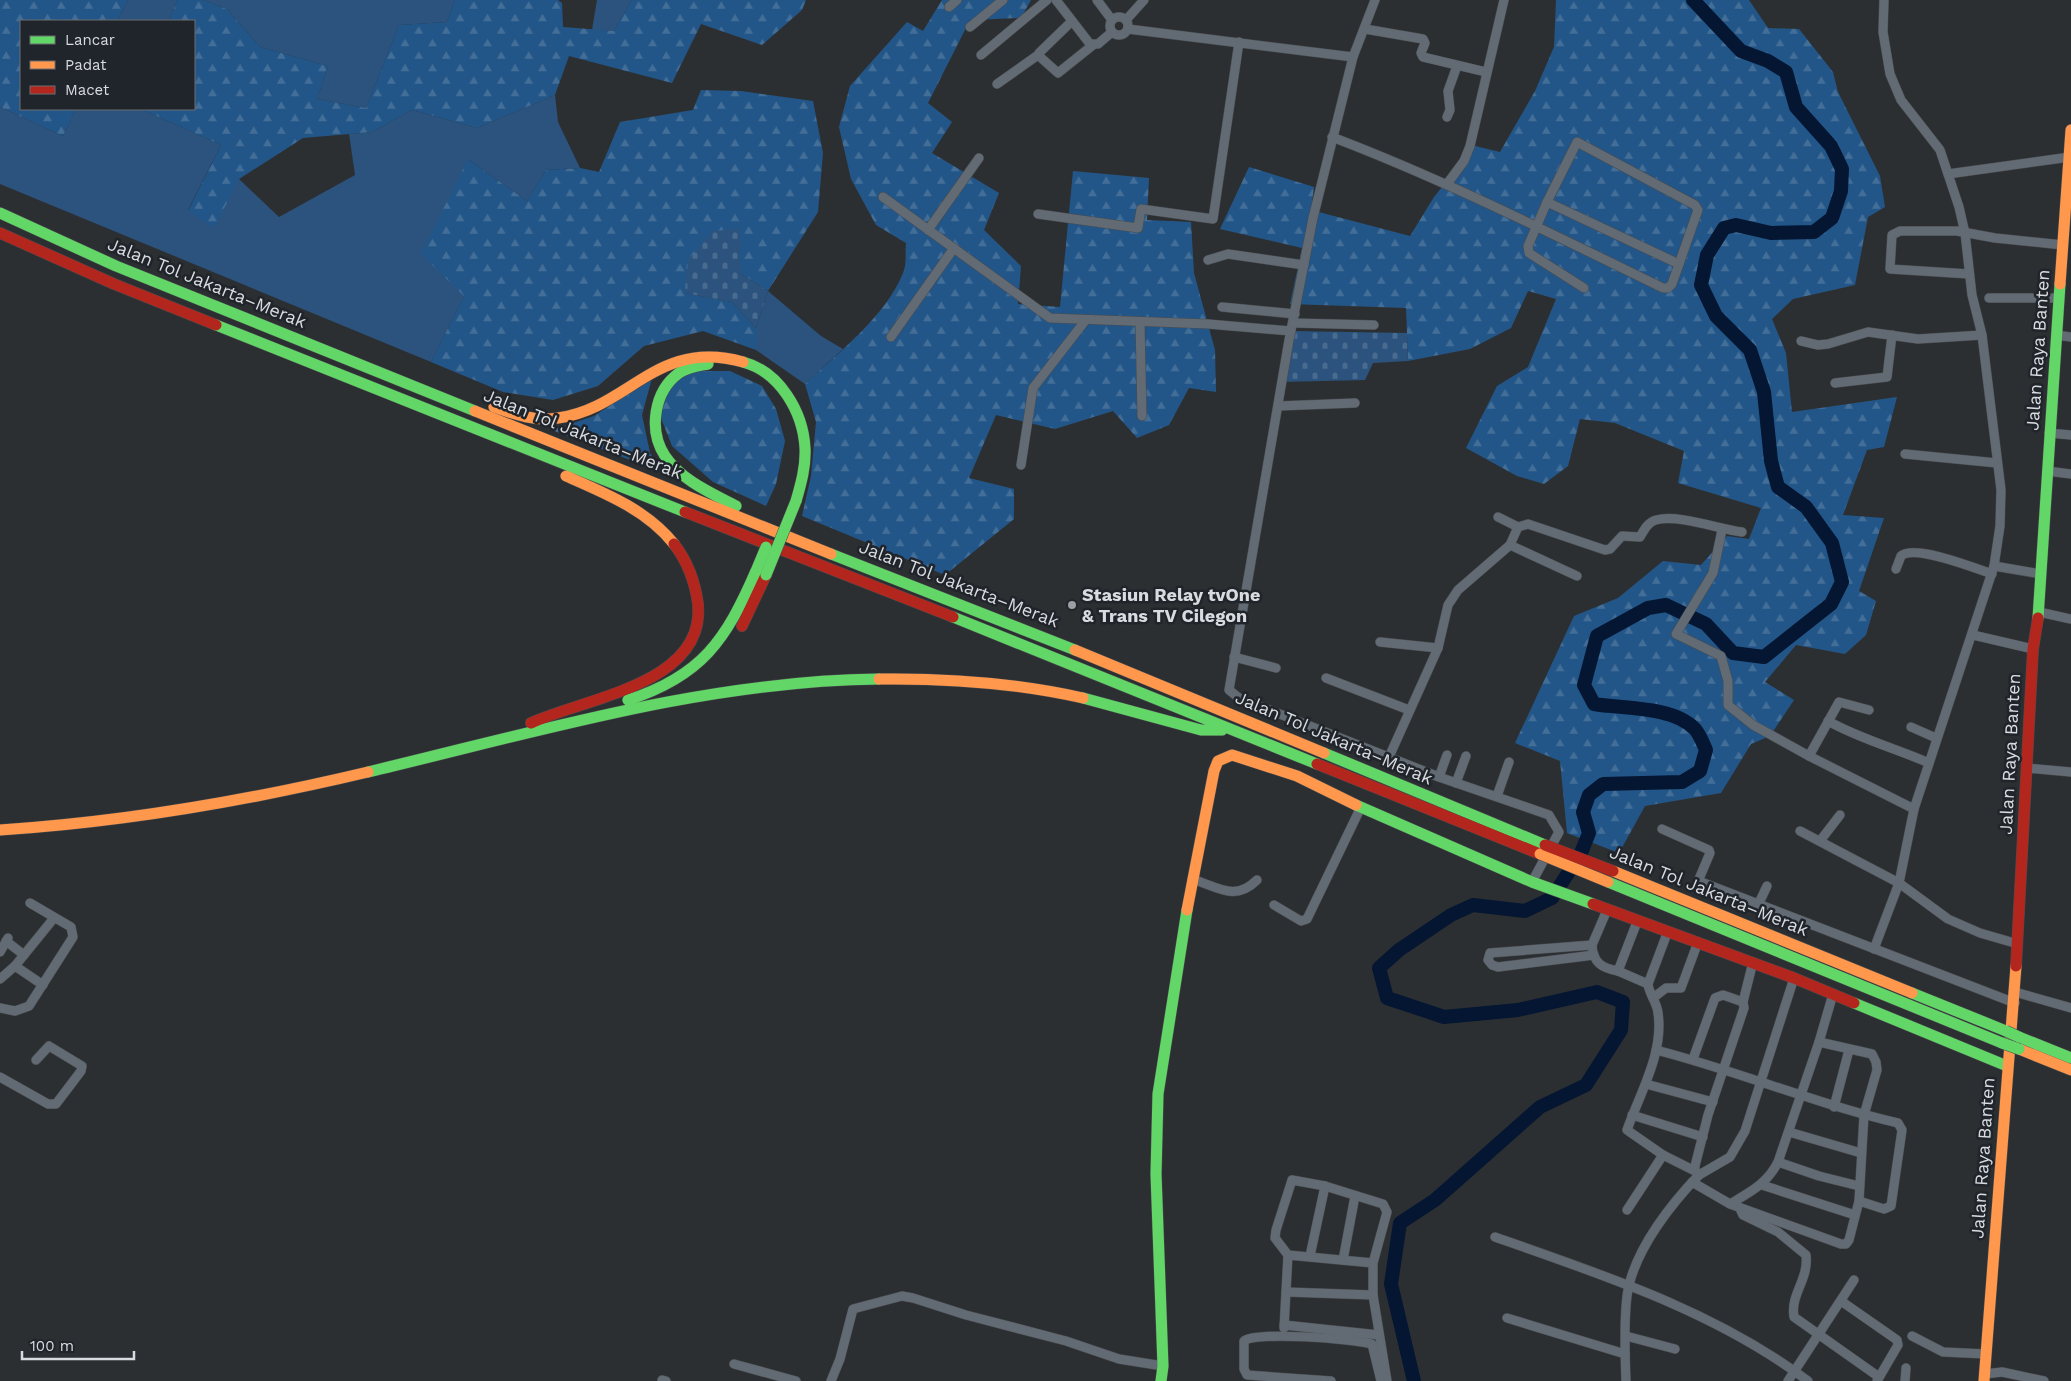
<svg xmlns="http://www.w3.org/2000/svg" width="2071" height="1381" viewBox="0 0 2071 1381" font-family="'Work Sans',sans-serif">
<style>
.green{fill:#2b537d}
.forest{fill:url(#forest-firs)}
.cemetery{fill:url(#cemetery-stones)}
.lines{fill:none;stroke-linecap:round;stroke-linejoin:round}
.river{stroke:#041631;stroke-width:14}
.street-casing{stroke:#484b4d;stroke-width:10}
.fast-casing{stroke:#484b4d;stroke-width:12}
.slow-casing{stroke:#484b4d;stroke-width:12}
.jam-casing{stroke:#484b4d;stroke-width:12}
.street{stroke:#626a73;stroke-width:9}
.fast{stroke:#63d668;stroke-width:11}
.slow{stroke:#ff974d;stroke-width:11}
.jam{stroke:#b3261e;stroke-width:11}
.fast-bridge-casing{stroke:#484b4d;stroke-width:12;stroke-linecap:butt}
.slow-bridge-casing{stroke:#484b4d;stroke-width:12;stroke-linecap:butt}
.jam-bridge-casing{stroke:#484b4d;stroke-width:12;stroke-linecap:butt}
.fast-bridge{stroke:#63d668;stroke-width:11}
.slow-bridge{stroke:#ff974d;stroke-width:11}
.jam-bridge{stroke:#b3261e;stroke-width:11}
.poi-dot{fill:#9c9fa3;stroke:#20252b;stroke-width:2}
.labels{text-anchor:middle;stroke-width:5;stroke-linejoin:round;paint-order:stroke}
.street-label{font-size:18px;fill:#d8dce0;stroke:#20252b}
.poi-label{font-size:18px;font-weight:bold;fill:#d8dce0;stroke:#20252b;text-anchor:start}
</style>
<defs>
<pattern id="forest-firs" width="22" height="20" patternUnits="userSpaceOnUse" patternTransform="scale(1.25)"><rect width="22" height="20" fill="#235688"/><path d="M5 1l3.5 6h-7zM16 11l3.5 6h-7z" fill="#426e98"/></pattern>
<pattern id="cemetery-stones" width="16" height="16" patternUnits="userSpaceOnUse" patternTransform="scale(1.25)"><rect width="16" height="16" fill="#2b537d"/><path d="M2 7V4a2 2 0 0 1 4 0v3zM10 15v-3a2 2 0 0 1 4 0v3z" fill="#496b8f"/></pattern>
</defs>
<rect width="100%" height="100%" fill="#2c2f32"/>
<g class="green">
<polygon points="128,0 177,0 169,21 117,21"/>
<polygon points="203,0 455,0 447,22 399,25 366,108 317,99 328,66 260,47 227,9"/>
<polygon points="597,0 632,0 614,31 592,30"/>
<polygon points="555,95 558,122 580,168 546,170 527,201 468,159 464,296 431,362 0,184 0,107 63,136 76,109 141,109 221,145 188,210 239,179 279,217 355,175 349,134 372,132 412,110 477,128"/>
<polygon points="768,291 821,336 843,349 805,384 756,350 756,328"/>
</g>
<g class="forest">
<polygon points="0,0 128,0 117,21 21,21 21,109 76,109 63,136 0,107"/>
<polygon points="177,0 203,0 227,9 260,47 328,66 317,99 366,108 399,25 447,22 455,0 558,0 562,3 563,27 614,31 632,0 806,0 802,10 762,45 701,24 672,83 569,56 555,95 477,128 412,110 372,132 303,138 239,179 214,228 188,211 221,145 141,109 194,109 194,21 169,21"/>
<path d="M942 0H1031L1021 18 970 20 928 103 952 122 932 153 999 193 984 230 1021 266 1018 304 1060 307 1073 171 1149 178 1147 220 1191 222 1194 273 1215 350 1216 392 1189 388 1169 425 1137 438 1113 411 1055 429 996 415 969 478 1014 489V519L945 575 802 516 811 476 816 422 805 384C838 353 886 316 903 273 907 265 905 252 906 243L876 225 851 179 839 127 850 86 907 22 923 31Z"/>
<polygon points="1556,0 1749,0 1768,28 1799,29 1833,72 1838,92 1880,176 1885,207 1868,217 1855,285 1793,299 1772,319 1786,353 1792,412 1897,397 1884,447 1867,450 1843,515 1884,518 1859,591 1876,601 1866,635 1845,654 1796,645 1765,682 1794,700 1770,736 1751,744 1721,793 1645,806 1619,853 1567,833 1560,761 1515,743 1574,616 1618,598 1663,561 1701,565 1727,536 1749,539 1761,508 1678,483 1684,451 1615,423 1580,419 1568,466 1544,484 1517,476 1466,448 1497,386 1528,367 1556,299 1528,291 1511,328 1470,349 1408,361 1406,308 1290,304 1302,248 1220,229 1249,167 1314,187 1311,210 1410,236 1434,197 1475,146 1500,152 1535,91 1554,47"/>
<polygon points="701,90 741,91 813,101 823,153 818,212 768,291 740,273 685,293 732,302 756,328 756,350 703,331 644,346 598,386 553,400 503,392 431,362 464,296 421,254 468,159 527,201 546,170 580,168 599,172 620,122 693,110"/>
<polygon points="696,371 730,371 762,386 776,409 785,441 776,484 766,506 713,482 672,446 659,413 673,382"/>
<polygon points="652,378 642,415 650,453 664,473 552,430 594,416"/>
</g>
<g class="cemetery">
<polygon points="740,229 740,273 768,291 756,328 732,302 685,293 687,261 713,231"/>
<polygon points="1291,331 1407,333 1408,361 1373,363 1365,380 1278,382"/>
</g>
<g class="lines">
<path class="river" d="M1414 1381 1391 1284 1400 1223 1435 1200 1540 1107 1586 1085 1621 1030 1623 1002 1597 992 1518 1010 1444 1017 1387 998 1379 968 1399 950 1451 915 1473 905 1525 911 1552 898 1581 853 1589 833 1583 812 1589 795 1603 784 1682 782 1700 771 1706 750C1703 743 1700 735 1695 729 1673 706 1624 709 1594 704L1584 685 1597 636 1648 608 1666 605 1706 624 1733 653 1764 657 1831 604 1842 582 1832 543 1806 507 1778 487 1771 461 1764 392 1750 350 1716 316 1701 285 1707 255 1724 228 1736 225 1771 233 1814 232 1832 218 1841 191 1842 169 1831 146 1796 107 1786 72 1768 61 1741 51 1693 0"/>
<g class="street-casing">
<g id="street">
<polyline points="1056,0 1090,44 1098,44 1112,32"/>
<polyline points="1097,0 1112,20"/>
<polyline points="1375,0 1353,57 1313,218 1289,340 1229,690 1239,698 1439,777 1549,815 1559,832 1532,882"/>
<polyline points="949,7 957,0"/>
<circle cx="1119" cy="26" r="9"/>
<polyline points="1126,20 1144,0"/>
<polyline points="1072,21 1039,53 1039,56 1058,73 1093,45"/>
<polyline points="970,27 1003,0"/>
<polyline points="1128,29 1353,57"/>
<polyline points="1365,29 1423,39 1425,43 1421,53 1423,57 1486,72"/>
<polyline points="981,55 1047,0"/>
<polyline points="997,84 1038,55"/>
<polyline points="1447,117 1450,110 1448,91 1457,66"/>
<path d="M1332 137C1445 180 1554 235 1663 288H1668L1672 284 1698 210 1695 205 1577 142 1547 202"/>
<polyline points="1948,174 2070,157"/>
<polyline points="1447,184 1464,161 1470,146 1504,0"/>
<polyline points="883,197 1050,318 1208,324 1291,331"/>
<polyline points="1038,214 1138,228 1141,209 1213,219 1239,42"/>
<polyline points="928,230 979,158"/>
<polyline points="1208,260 1228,254 1304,265"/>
<polyline points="1969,274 1890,269 1892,235 1900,231 1957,231 1995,238 2063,245"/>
<polyline points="1584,288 1529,253 1528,246 1547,202 1679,264"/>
<polyline points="1989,298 2059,298"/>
<polyline points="1222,307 1295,314"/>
<polyline points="1140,322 1142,416"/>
<polyline points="1293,323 1374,325"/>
<polyline points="2056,335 2071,337"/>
<polyline points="891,337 954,248"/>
<polyline points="1801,341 1818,345 1828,344 1868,332 1918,339 1982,335"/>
<polyline points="1835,383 1887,377 1892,335"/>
<polyline points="1278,406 1355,403"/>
<polyline points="2049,433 2071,435"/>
<polyline points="1905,454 1997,463"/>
<polyline points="1021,465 1033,388 1085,321"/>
<polyline points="2047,471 2071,474"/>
<polyline points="1498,517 1518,527 1510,545"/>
<path d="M1518 527 1528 524 1605 550 1610 549 1622 536 1640 537C1644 530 1648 522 1656 520 1678 514 1719 529 1742 532"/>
<polyline points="1722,530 1713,573 1676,634 1721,656 1728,681 1728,705 1753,725 1809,756"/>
<polyline points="1994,566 2041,574"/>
<path d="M1896 569 1901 556C1914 544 1975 568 1992 574"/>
<polyline points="2039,612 2071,619"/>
<polyline points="1973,635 2033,649"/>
<polyline points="1380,642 1438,648"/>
<polyline points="1234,657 1276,668"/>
<polyline points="1326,678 1409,710"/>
<polyline points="1869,710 1839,702 1809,756 1914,809"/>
<path d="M1828 721C1860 739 1895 748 1929 763"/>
<polyline points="1911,727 1936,738"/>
<polyline points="1389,757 1438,648 1448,605 1458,590 1510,545 1577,576"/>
<polyline points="2027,768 2071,772"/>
<polyline points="1439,777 1447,755"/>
<polyline points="1456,783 1466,756"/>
<polyline points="1497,796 1509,762"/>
<polyline points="1662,829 1709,850 1710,853 1699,879 1701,882 2015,1003"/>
<polyline points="1800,831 1899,883 1948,919 1980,933 2018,944"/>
<polyline points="1820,841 1840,815"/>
<path d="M1192 879C1218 887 1235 902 1257 880"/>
<polyline points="1759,903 1767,886"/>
<polyline points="1274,905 1301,921 1307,919 1361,807"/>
<path d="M1607 910 1592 945C1593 963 1602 968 1618 971"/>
<polyline points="1637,922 1618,971 1648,984"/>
<polyline points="6,941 24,955"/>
<polyline points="1592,945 1490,953 1488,960 1492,965 1498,967 1594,955"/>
<polyline points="1874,949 1899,883 1914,809 1994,566 2000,526 2001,490 1982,335 1972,295 1965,233 1959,207 1940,150 1901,100 1890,74 1883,32 1884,0"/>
<polyline points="0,952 8,938"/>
<polyline points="15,966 43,985"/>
<polyline points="0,979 15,966 54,918"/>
<polyline points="2015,992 2071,1008"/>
<polyline points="1653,998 1666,988 1681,988 1698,942"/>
<polyline points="0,1008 15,1011 29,1006 73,937 71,927 30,903"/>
<path d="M1656 1050C1738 1071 1816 1104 1898 1123L1902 1130 1891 1206 1884 1209 1859 1201"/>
<polyline points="1693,1059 1715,998 1723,995 1743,1002"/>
<polyline points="0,1077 48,1104 56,1104 81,1071 82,1066 49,1046 36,1060"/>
<polyline points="1646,1084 1713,1102"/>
<polyline points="1834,1107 1849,1050"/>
<polyline points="1632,1115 1703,1137"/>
<polyline points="1789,1132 1861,1153"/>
<path d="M1663 1155 1627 1130C1640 1093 1664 1053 1658 1013 1657 1002 1649 994 1648 984L1668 931"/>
<polyline points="1778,1162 1819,1176 1859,1186"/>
<polyline points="1699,1175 1730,1157 1745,1131 1794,978"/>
<polyline points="1692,1182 1730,1204 1841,1244 1846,1244 1849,1240 1859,1201 1864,1115 1877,1070 1876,1062 1872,1054 1819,1042"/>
<polyline points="1762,1185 1855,1215"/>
<path d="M1730 1204C1750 1192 1767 1184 1778 1162L1819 1042 1833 994"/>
<polyline points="1627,1210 1663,1155 1695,1171"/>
<path d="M1741 1211 1743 1215 1778 1232 1806 1255C1809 1280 1790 1294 1794 1317L1879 1377"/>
<path d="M1495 1237C1603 1275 1715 1311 1808 1381"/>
<polyline points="1310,1256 1325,1186"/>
<polyline points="1343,1260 1355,1196"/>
<polyline points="1373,1263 1288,1255 1275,1238 1276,1230 1292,1180 1325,1186 1383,1204 1387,1212 1373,1263 1373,1295 1387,1381"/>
<polyline points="1286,1292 1373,1295"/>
<polyline points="1841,1301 1897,1340 1898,1345 1877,1381"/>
<polyline points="1507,1318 1625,1354"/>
<polyline points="1284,1325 1379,1335"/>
<polyline points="1284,1328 1288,1255"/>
<polyline points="1626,1336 1675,1349"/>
<polyline points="1912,1336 1943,1352 1986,1354"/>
<polyline points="734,1364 796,1381"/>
<polyline points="1985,1374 2002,1372 2044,1381"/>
<polyline points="662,1380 666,1381"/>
<polyline points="831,1381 840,1359 853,1309 902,1296 913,1298 966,1315 1066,1341 1119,1359 1163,1366"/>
<path d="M1331 1381 1247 1375 1244 1369V1341C1255 1331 1354 1339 1372 1344L1381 1381"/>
<path d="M1626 1381C1625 1356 1623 1309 1629 1285 1639 1245 1671 1204 1699 1175L1695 1171V1166L1708 1115 1744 1008 1743 1002 1753 962"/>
<polyline points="1788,1381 1854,1280"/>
<polyline points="1905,1381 1906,1368"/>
</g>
</g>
<g class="fast-casing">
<g id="fast">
<polyline points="0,213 116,266 475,411"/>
<polyline points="216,325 685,512"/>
<path d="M743 362C780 372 803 412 805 448 806 466 801 484 796 501"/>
<path d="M708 364C698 366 688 367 679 373 654 391 648 430 665 456 681 480 711 493 736 506"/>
<polyline points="831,554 1075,650"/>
<polyline points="953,617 1317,764"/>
<polyline points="2038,618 2060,284"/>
<polyline points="1083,698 1201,730 1222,730"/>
<path d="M628 700C702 676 726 640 756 571"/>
<polyline points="1324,753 1545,845"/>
<path d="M368 772C537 732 704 681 879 679"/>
<polyline points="1356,805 1532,882 1593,904"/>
<polyline points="1608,882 2002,1043"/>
<polyline points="1912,993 2006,1031"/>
<polyline points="1854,1003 2007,1066"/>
<polyline points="2019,1037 2071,1058"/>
<polyline points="1161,1381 1163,1366 1156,1174 1158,1094 1187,910"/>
</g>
</g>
<g class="slow-casing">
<g id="slow">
<polyline points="2060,284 2071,130"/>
<path d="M494 407C514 414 536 422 558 418 630 408 656 338 743 362"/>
<polyline points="475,411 831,554"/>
<path d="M566 476C605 493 647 510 674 544"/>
<polyline points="1075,650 1324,753"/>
<path d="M879 679C948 678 1016 683 1083 698"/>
<path d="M0 830C124 822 246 801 368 772"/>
<polyline points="1613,871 1912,993"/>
<polyline points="1187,910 1214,771 1218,761 1232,755 1297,776 1356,805"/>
<polyline points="2019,1049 2071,1070"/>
<polyline points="1984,1381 2016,966"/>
</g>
</g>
<g class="jam-casing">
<g id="jam">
<polyline points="0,233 114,284 216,325"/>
<polyline points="685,512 953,617"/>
<polyline points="742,626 766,575"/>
<path d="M531 723C585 698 706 684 698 604 695 582 688 562 674 544"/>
<polyline points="1317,764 1540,854"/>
<polyline points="1593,904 1794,978 1854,1003"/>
<polyline points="2016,966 2033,649 2038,618"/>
</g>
</g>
<use href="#street" class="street"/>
<use href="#fast" class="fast"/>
<use href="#slow" class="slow"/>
<use href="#jam" class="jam"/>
<g class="fast-bridge-casing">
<g id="fast-bridge">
<polyline points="756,571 766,547"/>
<polyline points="766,575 796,501"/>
<polyline points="2006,1031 2019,1037"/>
<polyline points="2002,1043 2019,1049"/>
</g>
</g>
<g class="slow-bridge-casing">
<polyline id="slow-bridge" points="1540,854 1608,882"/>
</g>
<g class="jam-bridge-casing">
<polyline id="jam-bridge" points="1545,845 1613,871"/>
</g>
<use href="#fast-bridge" class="fast-bridge"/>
<use href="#slow-bridge" class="slow-bridge"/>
<use href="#jam-bridge" class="jam-bridge"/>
</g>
<circle class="poi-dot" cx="1072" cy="605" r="5"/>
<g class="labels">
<g class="street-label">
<text transform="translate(207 283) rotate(22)" y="6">Jalan Tol Jakarta–Merak</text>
<text transform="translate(2038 350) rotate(-86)" y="6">Jalan Raya Banten</text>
<text transform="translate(583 434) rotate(22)" y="6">Jalan Tol Jakarta–Merak</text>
<text transform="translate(959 584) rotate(21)" y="6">Jalan Tol Jakarta–Merak</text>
<text transform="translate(1334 738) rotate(23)" y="6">Jalan Tol Jakarta–Merak</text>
<text transform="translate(2010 754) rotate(-87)" y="6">Jalan Raya Banten</text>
<text transform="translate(1709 891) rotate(22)" y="6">Jalan Tol Jakarta–Merak</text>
<text transform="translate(1983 1158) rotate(-86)" y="6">Jalan Raya Banten</text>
</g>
<g class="poi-label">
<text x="1082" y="601">Stasiun Relay tvOne<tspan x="1082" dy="21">&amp; Trans TV Cilegon</tspan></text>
</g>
</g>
<rect x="20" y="20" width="175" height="90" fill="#20252b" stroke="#6a6e73"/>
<rect x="30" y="36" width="25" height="8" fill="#63d668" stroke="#6a6e73"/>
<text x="65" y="45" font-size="15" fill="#d8dce0">Lancar</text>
<rect x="30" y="61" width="25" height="8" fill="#ff974d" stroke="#6a6e73"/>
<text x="65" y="70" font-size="15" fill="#d8dce0">Padat</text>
<rect x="30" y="86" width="25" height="8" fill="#b3261e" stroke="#6a6e73"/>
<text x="65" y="95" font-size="15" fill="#d8dce0">Macet</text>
<path d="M22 1351v8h112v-8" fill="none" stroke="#d8dce0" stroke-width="2.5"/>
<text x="30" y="1351" font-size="15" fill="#d8dce0" stroke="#20252b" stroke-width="4" paint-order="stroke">100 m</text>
</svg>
